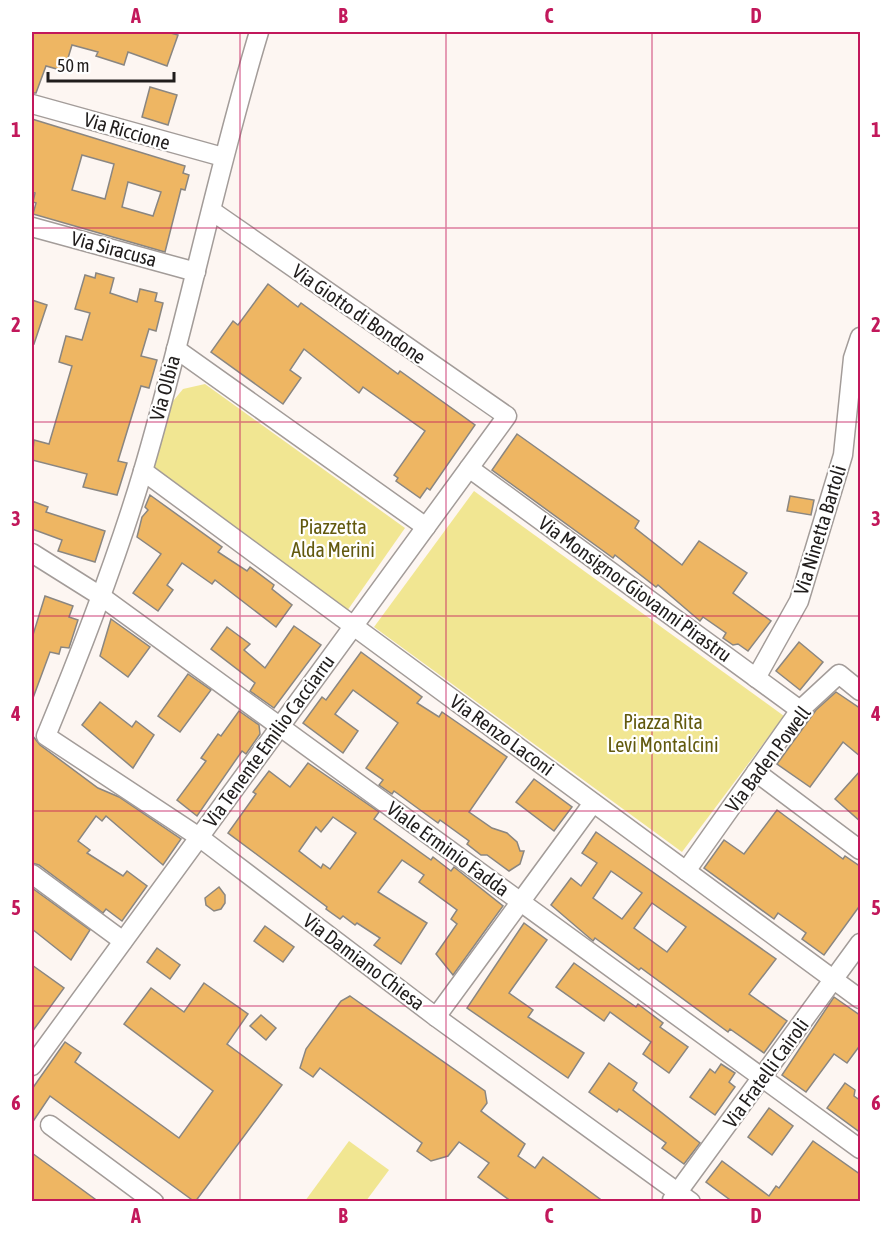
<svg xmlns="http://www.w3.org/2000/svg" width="892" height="1233" viewBox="0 0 892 1233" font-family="'Asap Condensed',sans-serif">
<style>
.green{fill:#f1e692}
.building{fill:#eeb663;stroke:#8a8681;stroke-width:1.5;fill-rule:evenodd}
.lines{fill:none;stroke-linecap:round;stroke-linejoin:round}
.minor-casing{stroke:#a39c99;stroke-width:21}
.minor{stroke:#fff;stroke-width:18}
.grid{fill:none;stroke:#c2185b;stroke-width:1.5;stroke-opacity:0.55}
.labels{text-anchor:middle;stroke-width:4.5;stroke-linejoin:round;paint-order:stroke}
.street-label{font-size:20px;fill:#201d1c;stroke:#fff}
.park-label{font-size:20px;fill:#62590e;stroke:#fff}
.neatline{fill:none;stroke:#c2185b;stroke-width:2}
.grid-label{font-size:20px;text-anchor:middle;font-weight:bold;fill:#c2185b}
</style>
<rect width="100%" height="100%" fill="#fdf6f2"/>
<g class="green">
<polygon points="205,384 405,528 347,611 152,467 169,406 183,389"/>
<polygon points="474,491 784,716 682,852 374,627"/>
<polygon points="349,1141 389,1170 366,1201 305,1201"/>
</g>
<g class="building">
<polygon points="32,32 167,32 178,35 167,66 128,52 124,65 96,56 98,52 72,45 64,71 46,66 36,93 32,93"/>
<polygon points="150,87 177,95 168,125 142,117"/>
<path d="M32 119 185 166 183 173 189 175 185 190 181 189 165 252 33 214 36 203 33 202 35 193 32 192ZM82 155 114 164 105 199 72 190ZM128 182 161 192 153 216 122 207Z"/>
<polygon points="96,273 114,278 110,293 137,302 140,289 157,293 155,301 163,303 156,331 149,329 141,356 157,360 149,388 141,386 118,461 127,463 117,495 83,487 87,474 32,460 34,440 49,444 72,366 59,362 66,336 82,340 90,313 75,309 85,275 95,278"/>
<polygon points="268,284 298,307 301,303 398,374 400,371 475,425 430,490 427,488 420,498 396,481 398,478 394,475 425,431 363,387 359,393 304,349 290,370 301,378 283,404 211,352 233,321 238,325"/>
<polygon points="32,300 47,305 34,344 32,343"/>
<polygon points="517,434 639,521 635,528 682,565 699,541 747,573 733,593 771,621 748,651 738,644 733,645 723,638 726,633 703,617 700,621 658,585 656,587 615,555 613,558 492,470"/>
<polygon points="150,495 222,547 218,552 247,571 250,567 274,585 272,589 292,605 276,627 215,580 212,584 182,563 167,585 173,590 158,611 133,593 161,554 137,537 142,517 148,510 145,507"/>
<polygon points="790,496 814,500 811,515 787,511"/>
<polygon points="32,501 48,507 46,512 105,531 95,562 58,551 62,540 32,529"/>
<polygon points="45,596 73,606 69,617 78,620 69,648 61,647 59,654 50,652 33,698 32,638"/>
<polygon points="111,619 150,647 128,677 100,656"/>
<polygon points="294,626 321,645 274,708 250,691 255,683 211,649 227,627 250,644 244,650 265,668"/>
<polygon points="799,642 823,662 800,690 776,671"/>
<polygon points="361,652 422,697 417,703 439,717 442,712 507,757 469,812 492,828 507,833 517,842 520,851 524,851 520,864 509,871 487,855 481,855 467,844 469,841 440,820 438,823 401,796 394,791 392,794 379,785 383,780 366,768 398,723 353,690 335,714 358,731 343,753 303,723 322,697 326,700"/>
<polygon points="188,674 211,690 180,732 158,716"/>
<polygon points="836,692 861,709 861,757 843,742 810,787 777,764 816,710"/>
<polygon points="100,702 132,727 136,721 154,735 133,768 82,725"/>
<polygon points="239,711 259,725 260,734 246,754 242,751 197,816 177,800 206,761 201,758 218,734 221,736"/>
<polygon points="32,735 40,745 98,788 119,797 181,839 163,865 106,816 102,821 96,816 78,841 90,850 87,853 123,876 127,871 147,886 122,921 106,909 103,913 39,865 32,863"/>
<path d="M308 763 379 812 374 819 431 860 433 857 451 871 454 867 503 906 453 975 436 954 457 924 451 919 457 910 419 882 424 875 402 860 378 892 427 923 401 964 374 945 380 938 357 923 355 925 343 916 340 919 326 909 327 907 228 833 256 794 253 792 269 771 290 787ZM333 817 356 833 330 869 323 864 321 868 299 851 316 827 321 832Z"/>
<polygon points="861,770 861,822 835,799"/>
<polygon points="534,779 572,807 554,831 516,802"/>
<polygon points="777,810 843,859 845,856 861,867 861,904 824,955 802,939 806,933 778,913 774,919 704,868 724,840 744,854"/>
<path d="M596 832 776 959 749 994 787 1021 764 1053 730 1029 728 1032 641 968 639 970 595 938 593 941 551 905 571 878 581 886 597 863 582 853ZM611 871 642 893 622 919 593 898ZM652 903 686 927 667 952 634 928Z"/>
<polygon points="219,887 225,895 225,903 221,909 214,911 206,905 205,898"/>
<polygon points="32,888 90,930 71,960 32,929"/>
<polygon points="524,923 547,940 509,993 533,1010 528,1017 584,1053 568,1078 467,1008"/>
<polygon points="265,926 294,947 283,962 254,941"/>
<polygon points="157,948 180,965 170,979 147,962"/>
<polygon points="574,963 636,1007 638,1004 663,1023 660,1027 688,1047 669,1073 643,1054 651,1042 610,1012 604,1021 556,987"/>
<polygon points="32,965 64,988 32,1032"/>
<polygon points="204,983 248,1014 227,1044 282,1085 195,1202 50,1096 32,1123 32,1089 65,1042 81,1053 75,1062 179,1138 213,1091 124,1024 151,988 184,1012"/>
<polygon points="350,996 485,1091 487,1103 481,1111 525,1144 518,1156 535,1168 543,1157 604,1202 512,1202 478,1177 489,1163 459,1142 448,1156 431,1161 417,1151 422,1143 320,1068 313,1077 300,1068 306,1049 341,1001"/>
<polygon points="834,997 861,1016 861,1044 847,1063 834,1054 806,1092 782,1075"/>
<polygon points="261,1015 276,1028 266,1040 250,1026"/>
<polygon points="609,1063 637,1083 633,1090 700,1143 684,1164 662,1148 666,1143 619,1109 617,1112 589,1092"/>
<polygon points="721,1064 735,1073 729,1082 735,1087 715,1115 690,1097 710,1069 715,1073"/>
<polygon points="845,1083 855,1090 854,1096 861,1101 861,1133 827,1108"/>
<polygon points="769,1108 793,1126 772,1155 748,1137"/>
<polygon points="813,1141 861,1175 861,1202 733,1202 706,1182 722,1161 769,1196 776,1186 779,1188"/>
<polygon points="32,1153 99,1202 32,1202"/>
</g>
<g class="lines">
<g class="minor-casing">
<g id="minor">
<path d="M259 32C215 177 186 326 143 471 116 562 82 649 46 736L199 837 436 1017 691 1202"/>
<polyline points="32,104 223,157"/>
<polyline points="32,227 196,272"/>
<polyline points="176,349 426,527"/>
<polyline points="469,468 800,710"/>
<polyline points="143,471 860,999"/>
<polyline points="32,553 102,597 860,1149"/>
<polyline points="756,678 799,601 843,455 853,358 860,337"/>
<polyline points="756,772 860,850"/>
<polyline points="686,871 800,710 839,674 860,691"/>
<polyline points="32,874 123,941"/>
<polyline points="436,1017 593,803"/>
<polyline points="32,1066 507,416 212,211"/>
<polyline points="50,1125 154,1202"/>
<polyline points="672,1200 860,943"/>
</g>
</g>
<use href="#minor" class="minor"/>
</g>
<path class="grid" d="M240 32V1202M446 32V1202M652 32V1202M32 228H860M32 422H860M32 616H860M32 811H860M32 1006H860"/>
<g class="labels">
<g class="street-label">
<text transform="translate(127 131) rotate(16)" y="7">Via Riccione</text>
<text transform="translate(114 249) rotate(15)" y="7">Via Siracusa</text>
<text transform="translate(359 314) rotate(35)" y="7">Via Giotto di Bondone</text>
<text transform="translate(165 388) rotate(-75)" y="7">Via Olbia</text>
<text transform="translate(820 530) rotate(-73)" y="7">Via Ninetta Bartoli</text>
<text transform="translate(635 589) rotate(36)" y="7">Via Monsignor Giovanni Pirastru</text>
<text transform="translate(502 735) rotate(36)" y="7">Via Renzo Laconi</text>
<text transform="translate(269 741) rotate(-54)" y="7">Via Tenente Emilio Cacciarru</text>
<text transform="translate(768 759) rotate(-53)" y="7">Via Baden Powell</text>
<text transform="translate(448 849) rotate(36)" y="7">Viale Erminio Fadda</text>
<text transform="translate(364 962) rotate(37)" y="7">Via Damiano Chiesa</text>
<text transform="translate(766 1073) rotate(-54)" y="7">Via Fratelli Cairoli</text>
</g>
<g class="park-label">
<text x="333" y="534">Piazzetta<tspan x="333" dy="23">Alda Merini</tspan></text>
<text x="663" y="729">Piazza Rita<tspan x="663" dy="23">Levi Montalcini</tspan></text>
</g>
</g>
<rect width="892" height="1233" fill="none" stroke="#ffffff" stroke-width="66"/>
<path d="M48 72v9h126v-9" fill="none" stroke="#201d1c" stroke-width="3"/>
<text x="57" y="72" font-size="18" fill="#201d1c" stroke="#ffffff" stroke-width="4.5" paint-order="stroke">50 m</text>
<rect x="33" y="33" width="826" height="1167" class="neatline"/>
<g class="grid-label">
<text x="136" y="23">A</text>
<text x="343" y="23">B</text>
<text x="549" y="23">C</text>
<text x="756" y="23">D</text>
<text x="16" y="137">1</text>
<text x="876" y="137">1</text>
<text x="16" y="332">2</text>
<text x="876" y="332">2</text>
<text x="16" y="526">3</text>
<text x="876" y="526">3</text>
<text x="16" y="721">4</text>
<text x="876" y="721">4</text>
<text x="16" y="915">5</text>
<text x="876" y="915">5</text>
<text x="16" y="1110">6</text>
<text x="876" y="1110">6</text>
<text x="136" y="1223">A</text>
<text x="343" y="1223">B</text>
<text x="549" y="1223">C</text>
<text x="756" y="1223">D</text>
</g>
</svg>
